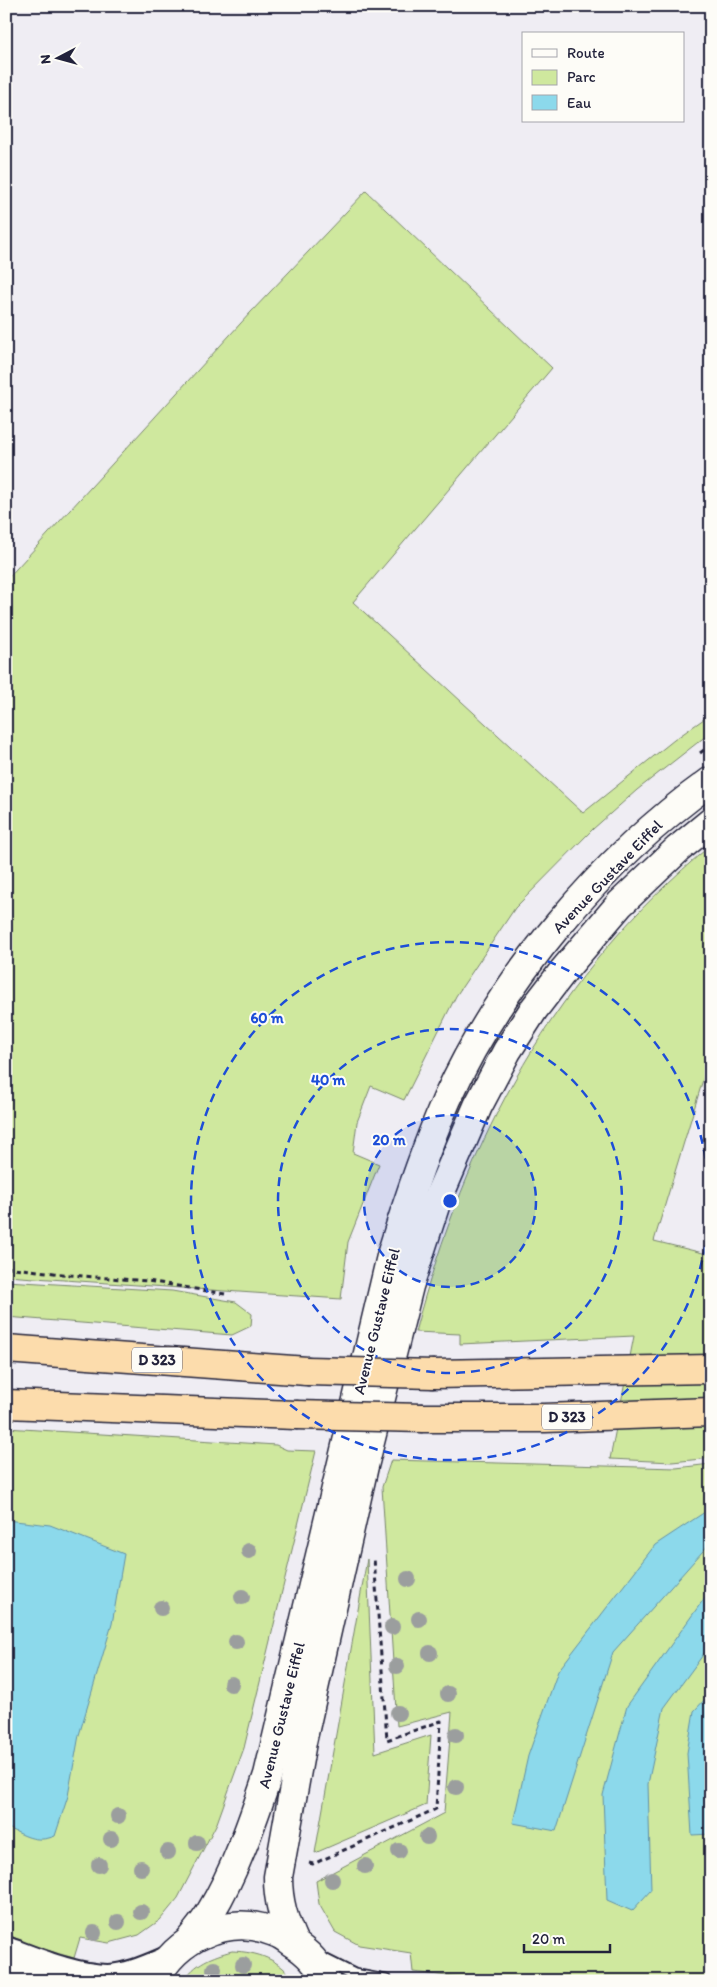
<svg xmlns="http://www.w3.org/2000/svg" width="717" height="1987" viewBox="0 0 717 1987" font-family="Itim,sans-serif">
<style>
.green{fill:#cfe89e;stroke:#78856c}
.water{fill:#8cd9eb;stroke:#6290a5}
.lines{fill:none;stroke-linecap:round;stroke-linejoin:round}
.service-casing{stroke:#22223b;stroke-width:15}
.minor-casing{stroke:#22223b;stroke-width:28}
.tertiary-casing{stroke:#22223b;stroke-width:31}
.trunk-casing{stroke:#22223b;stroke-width:31}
.path{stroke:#22223b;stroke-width:3;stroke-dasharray:5 4;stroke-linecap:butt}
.service{stroke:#fdfcf7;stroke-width:11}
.minor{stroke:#fdfcf7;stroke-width:24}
.tertiary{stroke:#fdfcf7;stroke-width:28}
.trunk{stroke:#fcdcac;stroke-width:28}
.trunk-bridge-casing{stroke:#22223b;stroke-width:31;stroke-linecap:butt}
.trunk-bridge{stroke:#fcdcac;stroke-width:28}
.tree{fill:#9b9e9e}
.ring{fill:none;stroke:#1d4ed8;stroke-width:2.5;stroke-dasharray:9 6}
.labels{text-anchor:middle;stroke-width:4;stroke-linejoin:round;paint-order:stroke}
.shield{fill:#fdfcf7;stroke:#646373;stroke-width:1}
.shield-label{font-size:15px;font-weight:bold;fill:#22223b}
.street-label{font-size:16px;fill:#22223b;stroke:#fdfcf7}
.centre{fill:#1d4ed8;stroke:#fdfcf7;stroke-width:2.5}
.ring-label{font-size:15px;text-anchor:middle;font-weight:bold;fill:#1d4ed8;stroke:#fdfcf7;stroke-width:4;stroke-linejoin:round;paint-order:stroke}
</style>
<rect width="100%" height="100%" fill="#efedf3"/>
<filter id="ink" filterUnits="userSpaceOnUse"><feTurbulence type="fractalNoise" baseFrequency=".02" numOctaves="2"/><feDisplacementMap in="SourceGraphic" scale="10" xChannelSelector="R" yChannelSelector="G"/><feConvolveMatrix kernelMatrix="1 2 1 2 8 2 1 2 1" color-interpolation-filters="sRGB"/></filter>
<g filter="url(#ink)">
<g class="green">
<polygon points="366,191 552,368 353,602 583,813 674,740 711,714 711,732 637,790 593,829 515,908 456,996 404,1100 371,1086 357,1122 353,1153 379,1164 348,1242 341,1299 6,1276 6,580 251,312"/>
<path d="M711 845V1060L705 1073 654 1241 711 1255V1458L672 1462 610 1459 634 1336 460 1344V1334L415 1332C467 1138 554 975 711 845Z"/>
<polygon points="6,1281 172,1291 236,1302 252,1314 251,1326 232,1335 6,1317"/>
<polygon points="6,1428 276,1445 287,1450 316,1451 244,1748 217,1823 178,1898 160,1920 139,1935 109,1943 80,1938 74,1958 36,1947 6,1934"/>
<polygon points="391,1460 676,1468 711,1464 711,1981 490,1981 413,1972 411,1953 359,1945 335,1932 319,1904 316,1881 444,1813 452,1712 397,1726 382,1487"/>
<polygon points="367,1559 375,1753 431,1735 426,1805 315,1853"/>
<path d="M232 1951C258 1952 279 1959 295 1981H184C194 1963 213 1956 232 1951Z"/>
</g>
<g class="water">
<polygon points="711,1508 711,1542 613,1652 556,1831 513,1823 528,1756 558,1671 655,1545"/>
<path d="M6 1520 50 1525 124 1554 112 1624 79 1735 68 1796 55 1836C35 1844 24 1835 6 1827Z"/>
<polygon points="711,1589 711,1644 664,1708 648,1784 651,1890 632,1911 607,1900 603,1795 627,1706"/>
<polygon points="711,1693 711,1834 692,1835 687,1753 694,1711"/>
</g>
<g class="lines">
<g class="service-casing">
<polyline id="service" points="320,1958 354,1975 386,1981"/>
</g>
<g class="minor-casing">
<g id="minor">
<path d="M6 1949C36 1960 75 1977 108 1977 129 1976 148 1967 167 1959"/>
<polyline points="6,1959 36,1981"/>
</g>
</g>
<g class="tertiary-casing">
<g id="tertiary">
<path d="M189 1941C196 1932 204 1923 210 1913 235 1872 253 1820 268 1775L392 1252C408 1200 425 1149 447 1099 502 978 603 858 711 781"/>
<path d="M294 1943C284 1921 278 1902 278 1877L302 1742 364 1466 409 1286 436 1203 478 1106 507 1051 534 1009 564 970 620 904 678 849 711 822"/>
<path d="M155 1981C174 1938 229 1913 274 1932 280 1934 286 1938 291 1942 306 1951 319 1964 326 1981"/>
</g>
</g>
<g class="trunk-casing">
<g id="trunk">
<polyline points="6,1349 307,1371"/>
<polyline points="434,1374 711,1369"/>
<polyline points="6,1404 296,1415"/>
<polyline points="423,1418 545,1418 711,1412"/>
</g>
</g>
<g class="path">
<polyline points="700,753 711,745"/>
<polyline points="6,1267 70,1275 148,1281 225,1294"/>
<polyline points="309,1863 313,1864 436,1809 441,1721 387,1740 374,1558"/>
</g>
<use href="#service" class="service"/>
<use href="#minor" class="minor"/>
<use href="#tertiary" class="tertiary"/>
<use href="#trunk" class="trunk"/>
<g class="trunk-bridge-casing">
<g id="trunk-bridge">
<polyline points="307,1371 434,1374"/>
<polyline points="296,1415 423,1418"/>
</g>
</g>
<use href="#trunk-bridge" class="trunk-bridge"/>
</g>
<g class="tree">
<circle cx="249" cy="1551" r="8"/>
<circle cx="408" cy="1579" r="8"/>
<circle cx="242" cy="1597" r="8"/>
<circle cx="161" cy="1608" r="8"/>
<circle cx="419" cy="1619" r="8"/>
<circle cx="392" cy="1627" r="8"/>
<circle cx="236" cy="1642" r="8"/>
<circle cx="430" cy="1653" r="8"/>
<circle cx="397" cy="1666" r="8"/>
<circle cx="231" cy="1684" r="8"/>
<circle cx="448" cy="1694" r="8"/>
<circle cx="398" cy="1713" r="8"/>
<circle cx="456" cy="1735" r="8"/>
<circle cx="456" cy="1787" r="8"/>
<circle cx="118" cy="1816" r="8"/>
<circle cx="427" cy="1837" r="8"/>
<circle cx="111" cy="1839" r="8"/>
<circle cx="197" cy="1843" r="8"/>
<circle cx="399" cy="1851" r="8"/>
<circle cx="168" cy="1852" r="8"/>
<circle cx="99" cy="1865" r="8"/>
<circle cx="365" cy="1866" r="8"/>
<circle cx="141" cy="1868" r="8"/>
<circle cx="332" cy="1880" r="8"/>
<circle cx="141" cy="1912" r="8"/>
<circle cx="118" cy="1922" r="8"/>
<circle cx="94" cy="1933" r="8"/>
<circle cx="243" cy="1965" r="8"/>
<circle cx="214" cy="1969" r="8"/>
</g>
</g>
<circle cx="450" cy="1201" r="86" fill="#1d4ed8" fill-opacity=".12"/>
<g class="ring">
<circle cx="450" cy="1201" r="86"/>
<circle cx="450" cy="1201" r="172"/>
<circle cx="450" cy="1201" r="259"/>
</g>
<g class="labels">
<g class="shield">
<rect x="132" y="1347.5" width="50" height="25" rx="4"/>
<rect x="542" y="1404.5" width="50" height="25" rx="4"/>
</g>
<g class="shield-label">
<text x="157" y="1365">D 323</text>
<text x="567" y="1422">D 323</text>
</g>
<g class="street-label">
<text transform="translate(607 876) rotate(-46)" y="6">Avenue Gustave Eiffel</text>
<text transform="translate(376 1321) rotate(-76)" y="6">Avenue Gustave Eiffel</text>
<text transform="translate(281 1715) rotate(-76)" y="6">Avenue Gustave Eiffel</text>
</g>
</g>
<circle cx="450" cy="1201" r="8" class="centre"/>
<g class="ring-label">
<text x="267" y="1023">60 m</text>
<text x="328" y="1085">40 m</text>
<text x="389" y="1145">20 m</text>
</g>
<rect width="717" height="1987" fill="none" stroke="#fdfcf7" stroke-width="25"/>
<rect x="12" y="12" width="692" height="1962" fill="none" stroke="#22223b" stroke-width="2" filter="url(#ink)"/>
<rect x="522" y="32" width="162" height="90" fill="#fdfcf7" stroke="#a5a5ac"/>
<rect x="532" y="49" width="25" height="8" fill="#fdfcf7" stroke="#a5a5ac"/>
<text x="567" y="58" font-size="15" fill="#22223b">Route</text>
<rect x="532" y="70" width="25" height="15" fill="#cfe89e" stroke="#a5a5ac"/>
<text x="567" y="82" font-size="15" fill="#22223b">Parc</text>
<rect x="532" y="95" width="25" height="15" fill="#8cd9eb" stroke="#a5a5ac"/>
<text x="567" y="108" font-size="15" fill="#22223b">Eau</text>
<g transform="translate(58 58) rotate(264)" stroke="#fdfcf7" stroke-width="4" paint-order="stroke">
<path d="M0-4L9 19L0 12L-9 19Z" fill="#22223b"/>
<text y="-8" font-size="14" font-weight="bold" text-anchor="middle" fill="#22223b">N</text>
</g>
<path d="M524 1944v8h86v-8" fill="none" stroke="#22223b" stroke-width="2.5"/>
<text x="532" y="1944" font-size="15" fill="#22223b" stroke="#fdfcf7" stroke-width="4" paint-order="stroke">20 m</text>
</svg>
